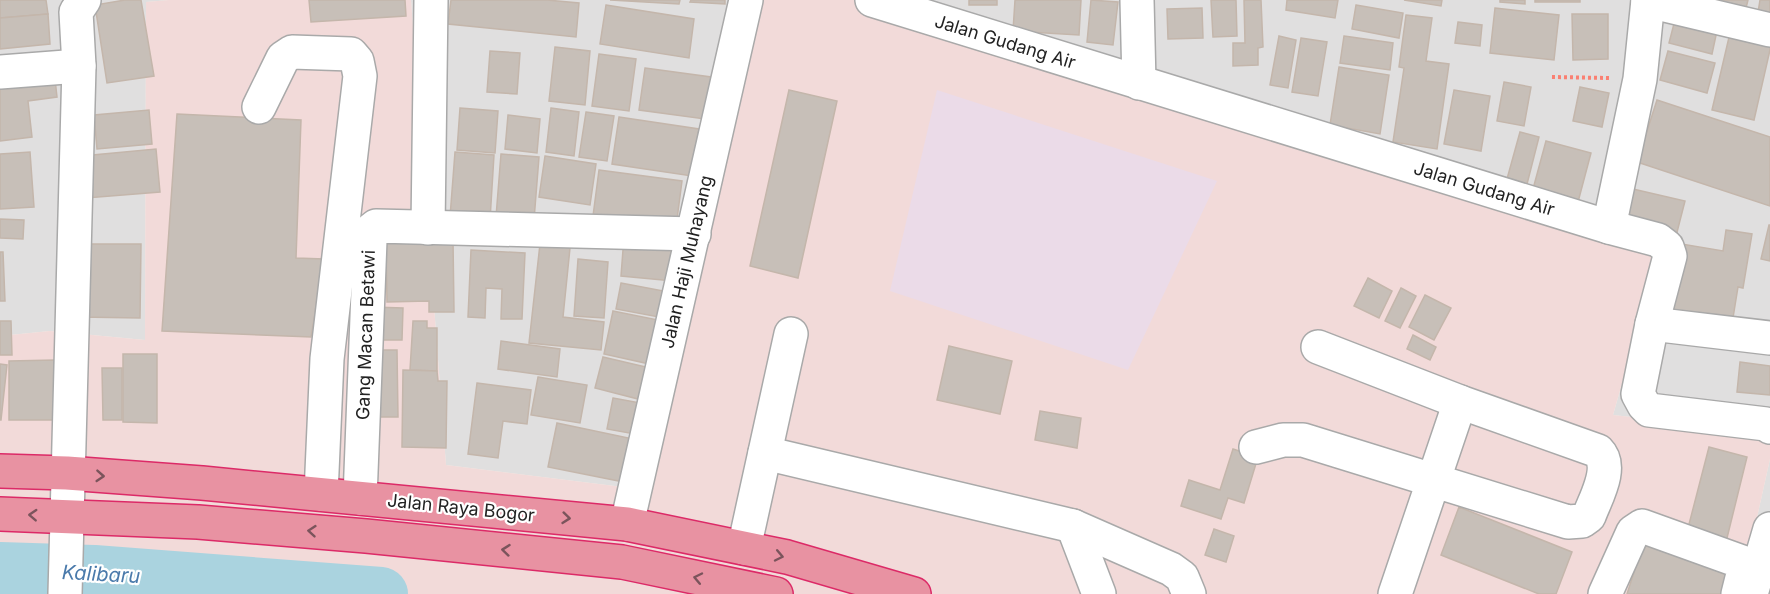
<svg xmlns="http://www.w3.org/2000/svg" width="1770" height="594" viewBox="0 0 1770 594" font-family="Inter,sans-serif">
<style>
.residential{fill:#e0dfdf}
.commercial{fill:#f2dad9}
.industrial{fill:#ebdbe8}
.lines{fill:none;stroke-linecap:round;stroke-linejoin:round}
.river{stroke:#aad3df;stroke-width:54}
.building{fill:#c7bfb8;stroke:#c4b6ab;stroke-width:1.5}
.minor-casing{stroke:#a9a9a9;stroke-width:36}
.highway-casing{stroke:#dc2a67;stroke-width:36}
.path{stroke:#fa8072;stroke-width:4;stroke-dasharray:3 3;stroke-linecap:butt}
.minor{stroke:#fff;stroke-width:33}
.highway{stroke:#e892a2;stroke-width:33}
.oneway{stroke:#7b545c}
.labels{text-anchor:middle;stroke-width:4.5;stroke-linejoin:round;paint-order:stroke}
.street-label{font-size:18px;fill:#222;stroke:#fff}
.water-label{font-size:20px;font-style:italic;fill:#4a7aab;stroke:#fff}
</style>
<rect width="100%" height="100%" fill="#f2efe9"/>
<g class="residential">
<polygon points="0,0 169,0 146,2 145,340 50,331 0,336"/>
<polygon points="411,0 740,0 631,488 446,465"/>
<polygon points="914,0 1770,0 1770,432 1613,415 1665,232"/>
<polygon points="1770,459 1770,594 1740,594"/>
</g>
<polygon class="commercial" points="169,0 411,0 446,465 631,488 740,0 914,0 1665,232 1613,415 1770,432 1770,459 1740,594 0,594 0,336 50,331 145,340 146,2"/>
<polygon class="industrial" points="937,90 1217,181 1128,370 890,291"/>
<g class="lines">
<polyline class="river" points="0,569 94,572 381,594"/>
</g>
<g class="building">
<polygon points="0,0 46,0 48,14 0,18"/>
<polygon points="125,0 141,0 154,76 107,83 95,5"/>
<polygon points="309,0 405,0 406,16 311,22"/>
<polygon points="451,0 547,0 579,3 576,37 448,24"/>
<polygon points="610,0 680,0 679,4"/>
<polygon points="691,0 725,0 725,4 690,2"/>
<rect x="969" y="0" width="28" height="5"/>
<polygon points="1015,0 1081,0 1079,35 1013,31"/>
<polygon points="1091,0 1118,2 1113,45 1087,42"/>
<polygon points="1211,0 1236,0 1237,36 1213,37"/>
<polygon points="1244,0 1261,0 1263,47 1258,48 1258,65 1233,66 1233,43 1245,43"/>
<polygon points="1287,0 1338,0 1335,18 1286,10"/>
<polygon points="1404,0 1442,0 1441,6"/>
<polygon points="1500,0 1525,0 1525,4 1500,2"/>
<rect x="1535" y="0" width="45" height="2"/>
<polygon points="1707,0 1748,0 1744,16"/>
<polygon points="1760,0 1770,0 1770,21 1757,19"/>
<polygon points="606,5 694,19 689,58 600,44"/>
<polygon points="1356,5 1403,13 1399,38 1352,29"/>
<polygon points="1202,8 1203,38 1168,39 1167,9"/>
<polygon points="1495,8 1559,15 1554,60 1490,53"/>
<polygon points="48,14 50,44 0,49 0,18"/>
<polygon points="1572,14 1608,14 1608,59 1573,60"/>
<polygon points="1406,15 1432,18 1426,61 1449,64 1437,149 1393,142 1404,68 1399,67"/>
<polygon points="1676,16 1718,26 1712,54 1669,43"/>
<polygon points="1458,22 1482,25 1480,46 1455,43"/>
<polygon points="1730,33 1770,42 1770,50 1754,120 1712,110"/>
<polygon points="1279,36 1296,40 1288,88 1270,85"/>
<polygon points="1344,36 1393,43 1390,70 1340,63"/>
<polygon points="1301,38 1327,42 1318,96 1292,92"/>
<polygon points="555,47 590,51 585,105 549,101"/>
<polygon points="490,51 520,53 517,94 487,92"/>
<polygon points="1668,51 1715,63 1707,93 1660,80"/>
<polygon points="599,54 636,59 629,111 592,106"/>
<polygon points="1339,67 1389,75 1380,134 1330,125"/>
<polygon points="645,68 711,77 705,119 639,110"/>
<polygon points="54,70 57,97 28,101 32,137 0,141 0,76"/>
<polygon points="1504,82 1531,87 1524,126 1497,121"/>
<polygon points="1580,87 1609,93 1602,127 1573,121"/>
<polygon points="789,90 837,101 798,278 750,266"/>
<polygon points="1454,90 1490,96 1481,151 1444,144"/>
<polygon points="1657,100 1770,137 1770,206 1637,162"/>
<polygon points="460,108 498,111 495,153 457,150"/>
<polygon points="551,108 579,112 574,156 546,152"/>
<polygon points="149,110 152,144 97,149 94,115"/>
<polygon points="586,112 614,116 607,161 579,157"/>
<polygon points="177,114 301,120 296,258 324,259 311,337 162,331"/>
<polygon points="508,115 540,119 537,153 505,149"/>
<polygon points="619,117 699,129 692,176 612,164"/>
<polygon points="1520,132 1539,137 1527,184 1507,179"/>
<polygon points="1546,141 1591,153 1578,202 1533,189"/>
<polygon points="156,149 160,192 86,198 82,156"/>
<polygon points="30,152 34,207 0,209 0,154"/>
<polygon points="455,152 494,155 490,220 450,217"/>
<polygon points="501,154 539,157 534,220 496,217"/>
<polygon points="545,156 596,164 590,205 539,197"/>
<polygon points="599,170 682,181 676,227 593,216"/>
<polygon points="1633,189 1685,201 1676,236 1624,223"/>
<polygon points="0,219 24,220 23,239 0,238"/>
<polygon points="1769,225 1770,225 1770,261 1761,259"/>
<polygon points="1726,230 1752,234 1743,288 1738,287 1732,324 1671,314 1682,244 1723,251"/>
<polygon points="624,237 677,243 673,281 621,276"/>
<polygon points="453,240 454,312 429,312 429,301 387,302 386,241"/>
<polygon points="79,244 141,244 140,318 79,317"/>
<polygon points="540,244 570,248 563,317 604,322 601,350 529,343"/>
<polygon points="471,250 525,253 522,319 501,319 502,289 486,288 485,318 468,317"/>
<polygon points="0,252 3,252 5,301 0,301"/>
<polygon points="578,259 608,262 604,318 574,316"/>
<polygon points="1368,278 1392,291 1379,318 1354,306"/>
<polygon points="621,283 669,292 664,318 616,309"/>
<polygon points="1401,288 1416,296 1400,328 1385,321"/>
<polygon points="1425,295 1451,308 1434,340 1409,327"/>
<polygon points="372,307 403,308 402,340 372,340"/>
<polygon points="613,311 663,321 654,365 604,354"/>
<polygon points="0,321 11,321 12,355 0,355"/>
<polygon points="413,321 427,321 427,328 437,328 437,371 410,370"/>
<polygon points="1413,335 1436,347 1430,360 1407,349"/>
<polygon points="501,341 560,349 557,377 498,369"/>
<polygon points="949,346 1012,361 1000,414 937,400"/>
<polygon points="371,350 397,350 398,417 372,417"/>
<polygon points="123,354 157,354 157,423 123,422"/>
<polygon points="603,357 646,367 638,399 595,388"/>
<polygon points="55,360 56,420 9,420 9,361"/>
<polygon points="1740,362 1770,366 1770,395 1737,392"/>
<polygon points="0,364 7,365 1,420 0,420"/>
<polygon points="102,368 122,368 122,420 103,420"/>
<polygon points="403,370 437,371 438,381 447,381 446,448 402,447"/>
<polygon points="538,377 587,385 580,423 531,415"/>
<polygon points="477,383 531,390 527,424 503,421 498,458 468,454"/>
<polygon points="613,398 646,404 640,435 607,429"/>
<polygon points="1040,411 1081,418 1077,448 1035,440"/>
<polygon points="557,423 638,440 629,483 548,467"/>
<polygon points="1709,447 1747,457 1726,542 1687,532"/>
<polygon points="1233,449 1258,457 1244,503 1228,498 1221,519 1181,506 1189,480 1220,490"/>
<polygon points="1459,507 1572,552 1556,594 1539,594 1441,555"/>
<polygon points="1214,529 1234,536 1226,562 1205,555"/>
<polygon points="1645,538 1742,570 1735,594 1627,594"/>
</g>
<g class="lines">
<g class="minor-casing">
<g id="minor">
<polyline points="872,0 1609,227 1658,240 1667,247 1670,256 1652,324 1638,394 1644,405 1649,410 1766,424 1770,427"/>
<polyline points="1137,0 1139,83"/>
<polyline points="1648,1 1770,30"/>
<polyline points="0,72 79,66"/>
<polyline points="259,107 283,58 292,52 351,54 357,61 360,76 327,359 321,494"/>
<polyline points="1609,227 1640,79 1648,0"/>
<polyline points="428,228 431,0"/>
<polyline points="1652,324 1770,338"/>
<polyline points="1318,347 1460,402"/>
<path d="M1256 447 1283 440H1303L1568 522 1582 521 1589 516C1596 497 1614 467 1598 451L1460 402 1395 594"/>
<polyline points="765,453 1073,526 1171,569 1182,577 1189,594"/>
<polyline points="360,498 370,240 371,230 376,226 694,234"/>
<polyline points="627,524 746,0"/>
<polyline points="1073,526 1099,594"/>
<polyline points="744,548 791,334"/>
<polyline points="65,594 79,66 76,12 84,0"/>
<polyline points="1605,594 1633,532 1642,526 1742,562 1745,566 1738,594"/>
<polyline points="1751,594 1770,529"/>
</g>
</g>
<g class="highway-casing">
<g id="highway">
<polyline points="0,471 67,473 202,483 627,524 787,557 914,594"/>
<polyline points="0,514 198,522 366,536 622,562 776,594"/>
</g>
</g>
<polyline class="path" points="1552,77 1609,78"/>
<use href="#minor" class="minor"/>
<use href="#highway" class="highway"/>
</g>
<defs><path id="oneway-chevron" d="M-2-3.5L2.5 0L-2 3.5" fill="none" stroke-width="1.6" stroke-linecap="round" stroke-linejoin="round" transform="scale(1.5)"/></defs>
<g class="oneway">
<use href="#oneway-chevron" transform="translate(100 476) rotate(4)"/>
<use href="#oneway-chevron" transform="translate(33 515) rotate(-177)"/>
<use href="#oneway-chevron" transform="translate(566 518) rotate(6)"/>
<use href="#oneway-chevron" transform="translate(312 531) rotate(-175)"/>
<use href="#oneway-chevron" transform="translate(506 550) rotate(-174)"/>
<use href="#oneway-chevron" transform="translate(779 556) rotate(12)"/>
<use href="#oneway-chevron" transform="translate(698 578) rotate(-168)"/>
</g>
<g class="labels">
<g class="street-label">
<text transform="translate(1005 42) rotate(17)" y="6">Jalan Gudang Air</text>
<text transform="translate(1484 189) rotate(17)" y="6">Jalan Gudang Air</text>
<text transform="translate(687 262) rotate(-77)" y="6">Jalan Haji Muhayang</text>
<text transform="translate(366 335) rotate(-88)" y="6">Gang Macan Betawi</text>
<text transform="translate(461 508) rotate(6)" y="6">Jalan Raya Bogor</text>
</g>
<g class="water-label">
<text transform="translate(101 574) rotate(3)" y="7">Kalibaru</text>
</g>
</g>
</svg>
